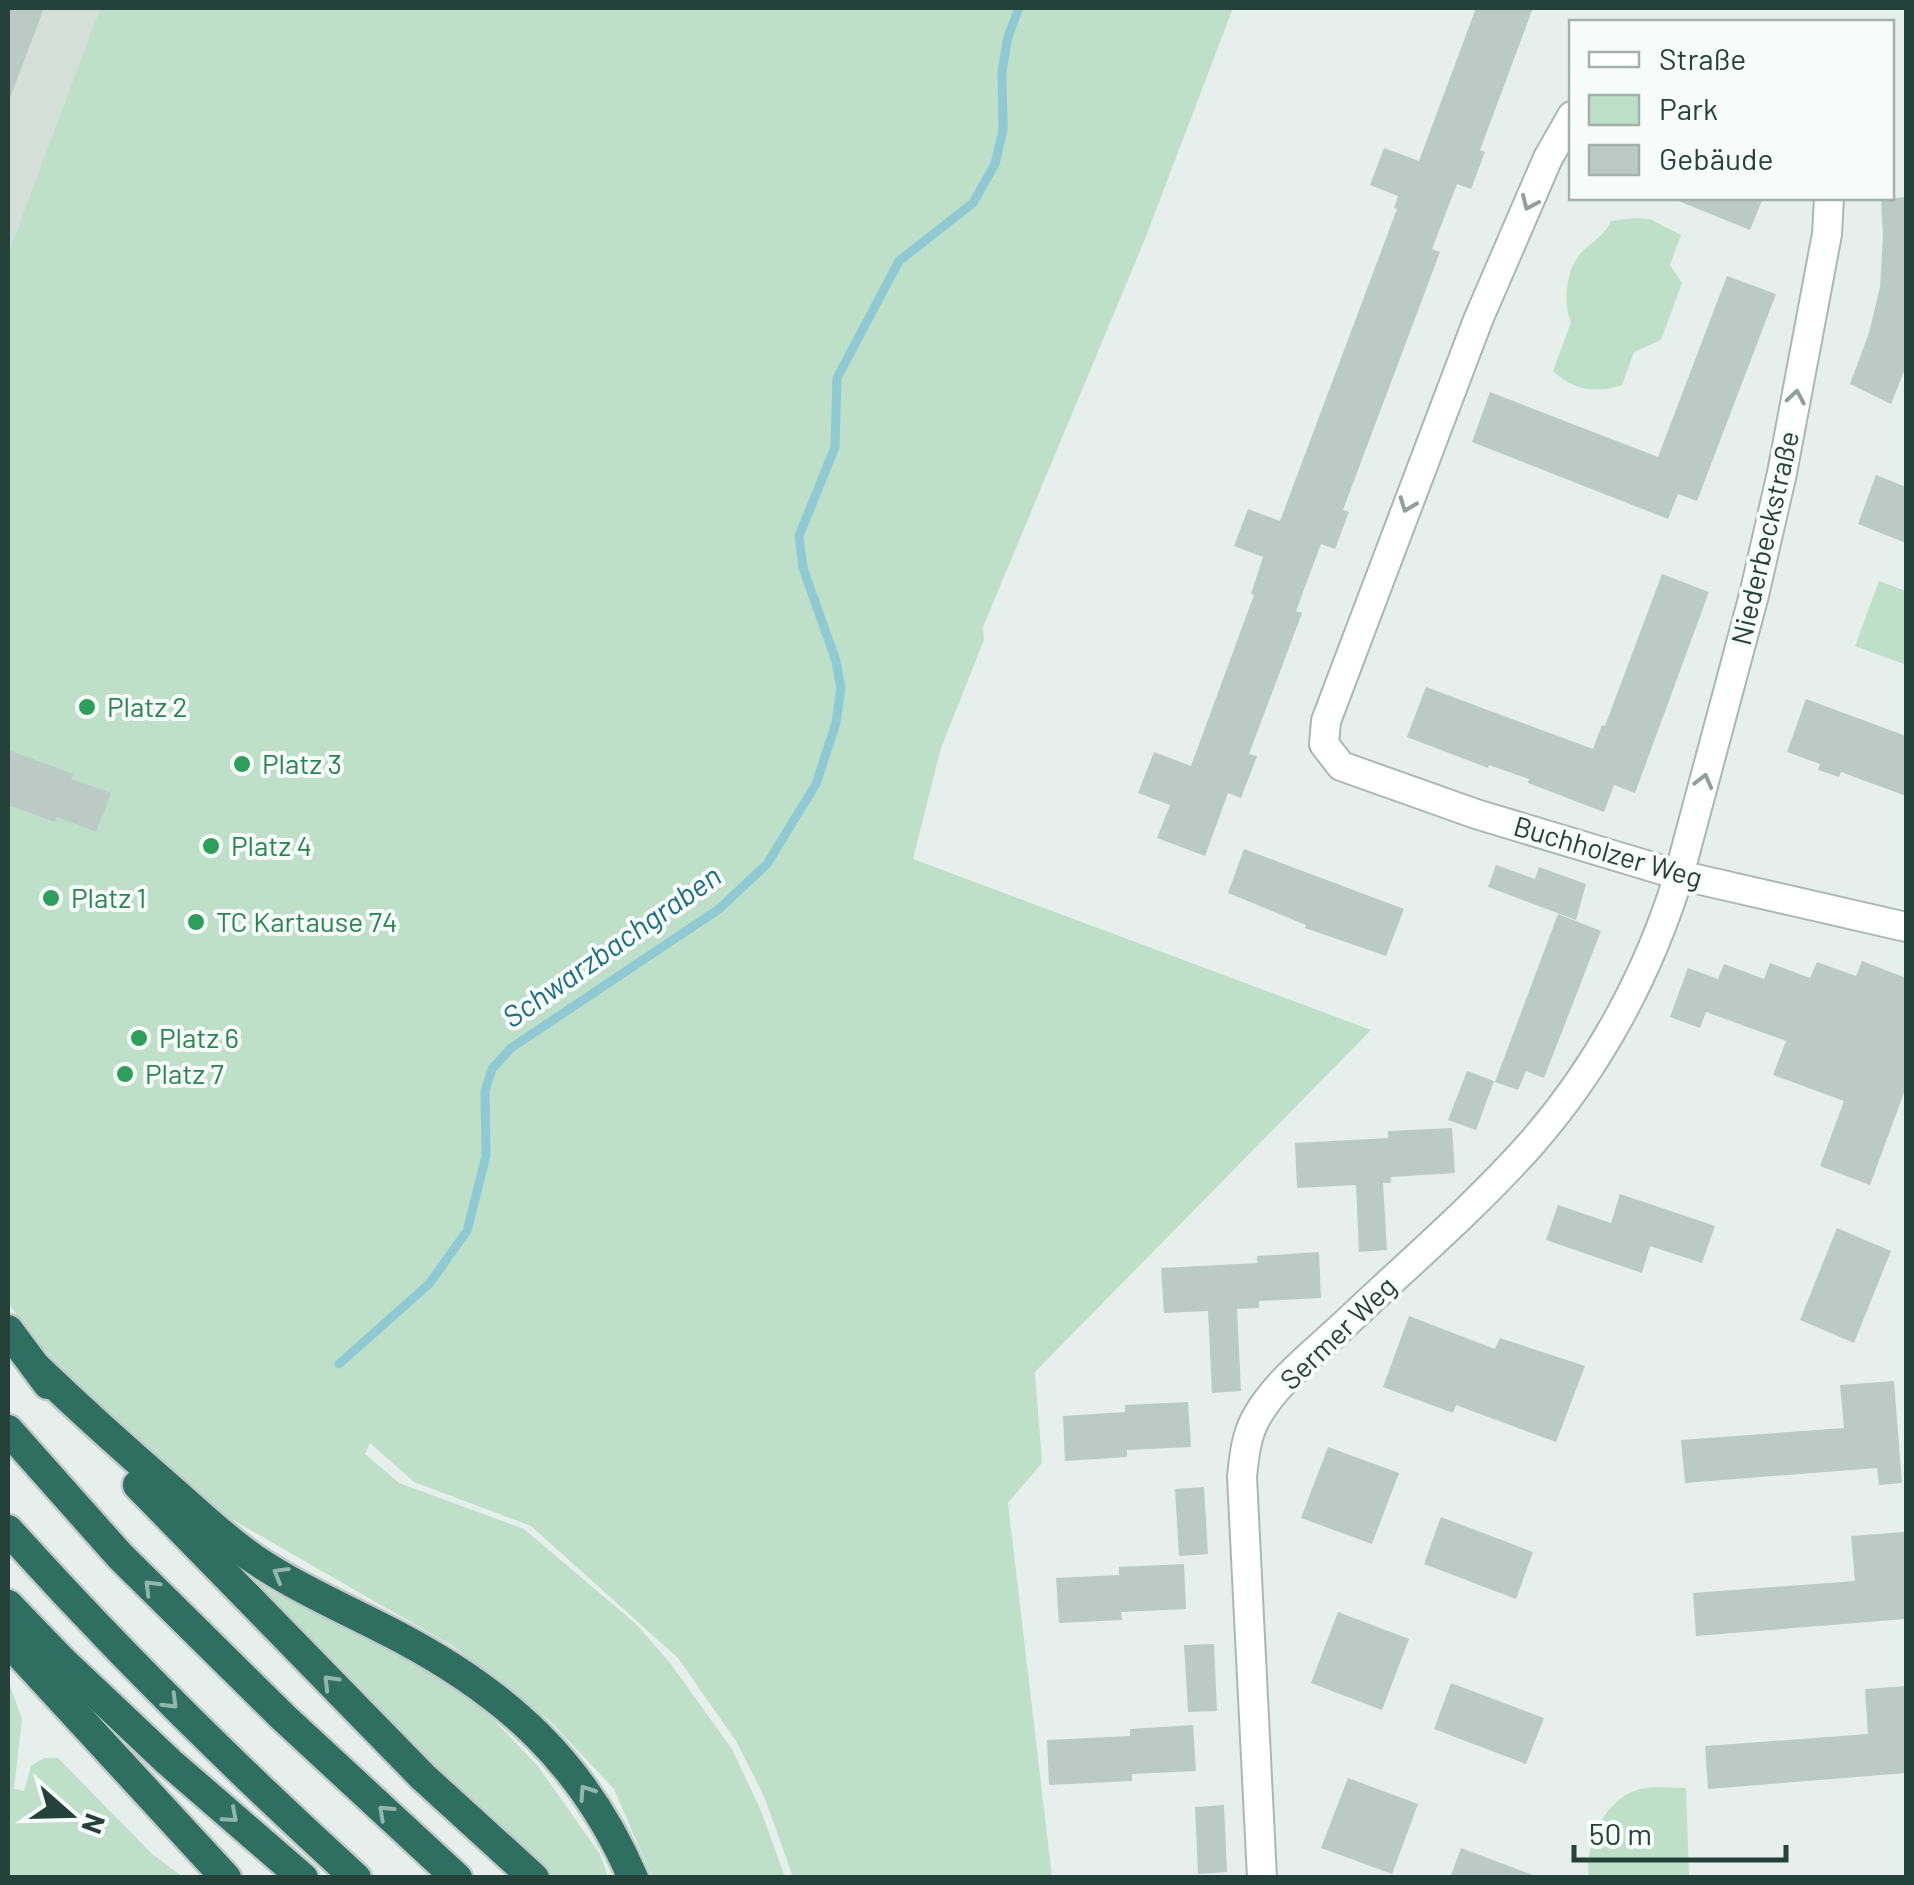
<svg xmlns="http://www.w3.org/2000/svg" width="1914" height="1885" viewBox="0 0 1914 1885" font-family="Barlow,sans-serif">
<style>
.built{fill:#d4dfda}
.green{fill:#bfe0c8}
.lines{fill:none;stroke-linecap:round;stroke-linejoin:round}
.stream{stroke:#8ec9d4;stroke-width:9}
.building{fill:#bbcac4}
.minor-casing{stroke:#a8b8b2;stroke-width:32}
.motorway-casing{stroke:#c2cac8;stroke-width:35}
.minor{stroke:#fff;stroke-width:28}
.motorway{stroke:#2f6f62;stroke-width:30}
.oneway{stroke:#92a09c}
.oneway2{stroke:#93b5ae}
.leisure-dot{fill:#2e9e5b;stroke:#f7fbf9;stroke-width:4}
.labels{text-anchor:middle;stroke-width:8;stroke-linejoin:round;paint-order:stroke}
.street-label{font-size:28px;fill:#24423a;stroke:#f7fbf9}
.leisure-label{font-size:28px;fill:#27864d;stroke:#f7fbf9;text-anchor:start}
.water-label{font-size:30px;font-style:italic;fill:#1c6f80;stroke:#f7fbf9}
</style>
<rect width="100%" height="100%" fill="#e6efeb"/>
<polygon class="built" points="8,8 100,8 8,254"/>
<g class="green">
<polygon points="100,8 1233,8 1145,239 983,627 984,640 941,748 913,859 1371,1030 1035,1372 1042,1463 1008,1503 1052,1877 793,1877 764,1796 736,1741 678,1658 531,1526 414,1482 370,1443 365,1454 399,1483 524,1529 636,1624 670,1663 732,1749 761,1811 785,1877 652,1877 614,1789 551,1722 454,1647 226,1516 111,1418 38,1343 8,1303 8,254"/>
<path d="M1634 218 1650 219 1681 235 1670 265 1682 283 1661 340 1634 352 1622 385C1596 394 1573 390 1553 371L1571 322C1563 305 1566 274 1577 258 1588 243 1604 238 1611 221Z"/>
<polygon points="1879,581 1906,591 1906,665 1855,646"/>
<polygon points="226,1560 271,1591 395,1653 473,1698 537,1765 600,1854 608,1877 552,1877 422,1761"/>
<polygon points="8,1680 22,1719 14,1789 24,1791 31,1766 44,1758 58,1758 152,1854 183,1877 8,1877"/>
<path d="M1686 1788 1689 1877H1589C1584 1846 1604 1800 1637 1790 1652 1785 1671 1788 1686 1788Z"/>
</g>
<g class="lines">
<polyline class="stream" points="339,1364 429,1284 467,1231 486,1156 485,1091 492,1069 511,1048 719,909 767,864 816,784 836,723 841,688 836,661 803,568 799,536 835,447 837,378 899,261 973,203 995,164 1003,130 1002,71 1008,37 1019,8"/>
</g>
<g class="building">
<polygon points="8,8 44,8 10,98 8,97"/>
<polygon points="1476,8 1533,8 1480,150 1485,152 1471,189 1457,184 1432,249 1440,252 1343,510 1349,512 1335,549 1321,544 1296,611 1302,613 1249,754 1257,756 1241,798 1228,793 1205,856 1157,838 1170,805 1138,793 1154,752 1191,766 1254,595 1251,594 1263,557 1234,546 1248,509 1280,521 1397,209 1394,208 1398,196 1370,185 1384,148 1419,161"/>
<polygon points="1906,197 1906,366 1891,404 1850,384 1869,333 1880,287 1883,236 1881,199"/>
<polygon points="1671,198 1763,198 1750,230"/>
<polygon points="1727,276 1776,294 1697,501 1678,494 1668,519 1472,442 1490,392 1658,457"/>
<polygon points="1876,475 1906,487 1906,543 1858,524"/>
<polygon points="1662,574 1709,592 1635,793 1614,785 1604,812 1528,783 1529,779 1489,765 1488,768 1407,737 1426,687 1593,749 1602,725 1605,726"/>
<polygon points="1806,699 1906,736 1906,796 1841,772 1839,777 1818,770 1820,764 1787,752"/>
<polygon points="8,750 73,774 71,779 111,793 96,832 57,817 55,822 8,805"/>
<polygon points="1244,849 1404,909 1386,956 1305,928 1306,925 1228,893"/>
<polygon points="1496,865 1535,879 1539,867 1586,884 1576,920 1488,887"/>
<polygon points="1558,914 1601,931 1544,1078 1526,1071 1518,1090 1495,1082"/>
<polygon points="1862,961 1906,978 1906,1087 1870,1185 1820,1166 1844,1101 1773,1075 1786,1041 1706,1012 1700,1028 1670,1017 1688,968 1718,979 1724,964 1764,979 1770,963 1810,978 1817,962 1856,976"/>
<polygon points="1467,1071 1494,1081 1476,1130 1448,1120"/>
<polygon points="1452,1128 1455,1173 1391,1177 1391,1183 1383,1183 1387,1250 1359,1252 1356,1185 1297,1188 1295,1143 1388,1138 1388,1131"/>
<polygon points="1620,1194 1715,1226 1702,1263 1650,1246 1642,1273 1546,1240 1558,1205 1611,1223"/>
<polygon points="1837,1228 1891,1251 1854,1343 1800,1320"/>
<polygon points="1319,1252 1321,1298 1259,1301 1259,1308 1237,1309 1241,1391 1212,1393 1208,1311 1164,1313 1161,1268 1257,1263 1257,1256"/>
<polygon points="1409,1316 1495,1349 1500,1338 1585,1366 1556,1442 1456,1405 1453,1413 1383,1387"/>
<polygon points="1894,1381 1902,1483 1879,1485 1877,1468 1685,1483 1681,1440 1844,1428 1840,1385"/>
<polygon points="1188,1402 1191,1447 1127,1450 1127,1457 1065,1461 1063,1416 1125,1412 1125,1405"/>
<polygon points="1328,1447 1399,1473 1372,1544 1301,1518"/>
<polygon points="1204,1487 1208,1554 1179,1556 1175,1489"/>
<polygon points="1441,1517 1533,1552 1516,1599 1424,1564"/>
<polygon points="1904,1532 1906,1619 1696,1636 1693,1593 1855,1581 1851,1536"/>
<polygon points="1184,1564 1186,1609 1121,1612 1122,1620 1059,1623 1056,1578 1119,1575 1119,1567"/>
<polygon points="1338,1612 1409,1639 1382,1710 1311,1683"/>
<polygon points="1214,1644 1217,1711 1188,1712 1184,1645"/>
<polygon points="1451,1683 1544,1718 1526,1764 1434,1729"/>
<polygon points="1906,1686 1906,1773 1708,1789 1705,1746 1868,1734 1865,1689"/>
<polygon points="1193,1725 1196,1771 1132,1774 1132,1781 1049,1785 1047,1740 1130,1736 1130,1729"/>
<polygon points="1348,1778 1418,1804 1392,1874 1321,1848"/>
<polygon points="1224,1805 1227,1872 1198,1874 1195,1807"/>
<polygon points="1461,1848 1533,1875 1533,1878 1450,1878"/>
</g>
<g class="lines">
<g class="minor-casing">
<g id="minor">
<polyline points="1572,116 1548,158 1478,320 1326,721 1324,744 1341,766 1476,814 1679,875 1906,927"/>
<path d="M1262 1878 1242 1477C1244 1457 1246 1436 1256 1418 1276 1382 1314 1353 1344 1325 1406 1266 1473 1209 1530 1145 1598 1068 1649 973 1679 875L1754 595 1782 473 1827 234 1829 198"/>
</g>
</g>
<g class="motorway-casing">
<g id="motorway">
<polyline points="8,1330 48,1384"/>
<path d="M38 1369C80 1409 123 1448 167 1486 196 1511 222 1537 254 1559 300 1590 352 1612 401 1638 508 1695 584 1764 633 1878"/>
<polyline points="8,1430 120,1556 283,1717 457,1878"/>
<polyline points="138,1485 423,1777 534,1878"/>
<path d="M8 1530C118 1652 234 1767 356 1878"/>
<polyline points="8,1605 62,1661 169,1762 303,1878"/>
<polyline points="8,1641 226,1878"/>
</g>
</g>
<use href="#minor" class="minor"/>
<use href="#motorway" class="motorway"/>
</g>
<defs><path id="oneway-chevron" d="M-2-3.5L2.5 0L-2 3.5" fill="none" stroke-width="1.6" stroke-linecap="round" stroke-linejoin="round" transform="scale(2.5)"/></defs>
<g class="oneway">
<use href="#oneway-chevron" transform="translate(1529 203) rotate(114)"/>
<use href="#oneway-chevron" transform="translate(1796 397) rotate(-80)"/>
<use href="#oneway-chevron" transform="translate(1407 505) rotate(111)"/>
<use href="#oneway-chevron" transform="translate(1704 781) rotate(-75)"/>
</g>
<g class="oneway2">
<use href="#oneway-chevron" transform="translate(280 1574) rotate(-150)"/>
<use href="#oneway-chevron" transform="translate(151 1587) rotate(-135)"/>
<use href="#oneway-chevron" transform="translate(330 1682) rotate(-134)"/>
<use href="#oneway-chevron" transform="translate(171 1702) rotate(45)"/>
<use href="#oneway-chevron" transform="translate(586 1792) rotate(-124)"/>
<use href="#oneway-chevron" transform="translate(385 1812) rotate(-137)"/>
<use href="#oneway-chevron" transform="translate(231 1816) rotate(41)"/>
</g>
<g class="leisure-dot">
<circle cx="87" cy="707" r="10"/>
<circle cx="242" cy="764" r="10"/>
<circle cx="211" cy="846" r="10"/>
<circle cx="51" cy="898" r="10"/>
<circle cx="196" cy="922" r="10"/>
<circle cx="139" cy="1038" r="10"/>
<circle cx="125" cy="1074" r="10"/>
</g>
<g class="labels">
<g class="street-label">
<text transform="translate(1765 538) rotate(-77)" y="10">Niederbeckstraße</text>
<text transform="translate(1608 852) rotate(16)" y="10">Buchholzer Weg</text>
<text transform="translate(1338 1333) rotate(-44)" y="10">Sermer Weg</text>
</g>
<g class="leisure-label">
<text x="107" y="717">Platz 2</text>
<text x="262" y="774">Platz 3</text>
<text x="231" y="856">Platz 4</text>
<text x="71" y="908">Platz 1</text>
<text x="216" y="932">TC Kartause 74</text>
<text x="159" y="1048">Platz 6</text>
<text x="145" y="1084">Platz 7</text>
</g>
<g class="water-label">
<text transform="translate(612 947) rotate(-35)" y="10">Schwarzbachgraben</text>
</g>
</g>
<rect width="1914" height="1885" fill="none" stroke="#24423a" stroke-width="20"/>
<rect x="1569" y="20" width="325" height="180" fill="#f7fbf9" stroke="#a3b1ad" stroke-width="2.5"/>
<rect x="1589" y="52" width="50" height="15" fill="#ffffff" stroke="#a3b1ad" stroke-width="2.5"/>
<text x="1659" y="70" font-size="30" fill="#24423a">Straße</text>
<rect x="1589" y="95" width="50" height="30" fill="#bfe0c8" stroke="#a3b1ad" stroke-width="2.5"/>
<text x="1659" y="120" font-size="30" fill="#24423a">Park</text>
<rect x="1589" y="145" width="50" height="30" fill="#bbcac4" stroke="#a3b1ad" stroke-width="2.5"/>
<text x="1659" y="170" font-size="30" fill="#24423a">Gebäude</text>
<g transform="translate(70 1815) rotate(110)" stroke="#f7fbf9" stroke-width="8" paint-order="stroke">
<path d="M0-8L18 38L0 25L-18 38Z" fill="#24423a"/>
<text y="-15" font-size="28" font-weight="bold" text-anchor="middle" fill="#24423a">N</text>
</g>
<path d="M1574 1845v15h212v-15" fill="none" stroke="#24423a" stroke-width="5"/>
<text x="1589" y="1845" font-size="30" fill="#24423a" stroke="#f7fbf9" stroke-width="8" paint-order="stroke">50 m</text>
</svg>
